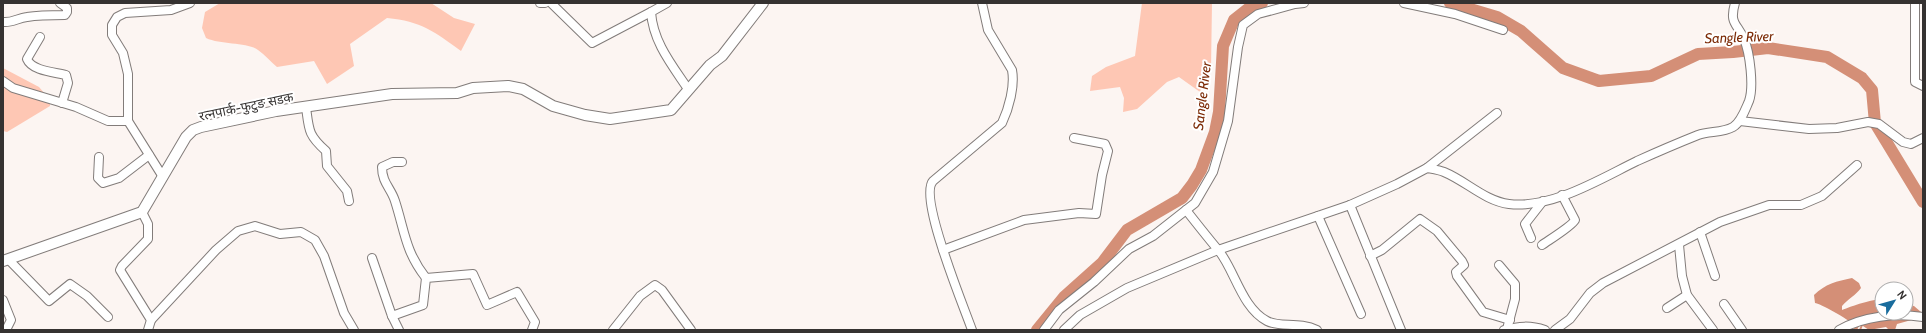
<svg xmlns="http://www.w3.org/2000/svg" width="1926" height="333" viewBox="0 0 1926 333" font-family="Cabin,'Noto Sans Devanagari',sans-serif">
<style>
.green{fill:#fec7b4}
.water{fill:#d48f77}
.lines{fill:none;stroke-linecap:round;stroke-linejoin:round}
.stream{stroke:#d48f77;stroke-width:2}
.river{stroke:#d48f77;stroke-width:12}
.minor-casing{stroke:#827c7a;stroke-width:10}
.tertiary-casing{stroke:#827c7a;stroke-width:12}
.minor{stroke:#fff;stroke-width:8}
.tertiary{stroke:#fff;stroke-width:10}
.labels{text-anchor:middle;stroke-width:4;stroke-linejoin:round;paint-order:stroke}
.street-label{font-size:13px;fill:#353231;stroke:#fff}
.water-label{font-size:14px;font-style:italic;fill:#7d2c08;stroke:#fff}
</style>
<rect width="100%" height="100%" fill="#fcf5f2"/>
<g class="green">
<path d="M220 3H431L454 18 475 24 461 51C435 32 421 21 387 18L350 44 354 66 327 84 314 61 277 67C271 62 265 55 258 50 248 42 221 45 206 38L202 28 205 12Z"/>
<polygon points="1142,3 1212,3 1211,69 1200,92 1179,77 1167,82 1137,109 1123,112 1124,98 1120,87 1090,91 1092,76 1106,67 1135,56"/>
<polygon points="3,68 39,87 50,100 50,106 7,132 3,131"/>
</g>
<path class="water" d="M1852 278 1859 283 1861 288C1856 295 1848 299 1842 306V310C1852 306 1873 299 1882 299V313H1906V304L1914 306 1921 312 1920 320 1915 319 1897 324 1895 330H1889L1886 327 1869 330 1860 324 1857 330H1854C1853 328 1853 325 1852 324 1850 320 1819 303 1815 303L1814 295C1825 284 1837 281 1852 278Z"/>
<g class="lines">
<polyline class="stream" points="1860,330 1862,325"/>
<g class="river">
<polyline points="1450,3 1497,17 1521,31 1563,68 1599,81 1651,76 1698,54 1733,52 1768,48 1827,57 1862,78 1872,90 1875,123 1923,202"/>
<polyline points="1037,330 1064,297 1102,263 1127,230 1182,198 1192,185 1201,170 1215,132 1219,112 1223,46 1234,20 1253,5 1262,3"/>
</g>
<g class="minor-casing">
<g id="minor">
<polyline points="540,3 545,3"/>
<polyline points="551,3 592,43 651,12"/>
<path d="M667 3 651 12C653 42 672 65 688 89"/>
<polyline points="1404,3 1455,14 1503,30"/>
<polyline points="1915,3 1915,82 1923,86"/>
<path d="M3 22C12 23 18 18 27 17 39 15 52 15 65 15L67 12V8L60 3"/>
<path d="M40 37 27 59C32 71 54 72 66 75L68 83 62 103"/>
<polyline points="3,81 13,88 76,107 108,121 128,121"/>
<path d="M306 107C309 130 308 135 326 151L327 166 347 191 349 201"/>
<polyline points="1740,121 1809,129 1837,128 1868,122 1879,124 1903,142 1911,144 1923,138"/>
<polyline points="99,157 98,178 103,183 119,178 149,155"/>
<path d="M402 162H393L382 167C382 183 391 188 395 201 405 232 405 251 426 278"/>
<polyline points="1427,168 1497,113"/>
<polyline points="163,177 128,121 128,74 123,53 112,35 112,25 117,17 125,13 171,10 190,3"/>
<polyline points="1350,205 1401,330"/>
<path d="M1186 210C1197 224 1208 238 1219 251 1235 271 1242 308 1267 321 1280 328 1299 321 1317 330"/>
<polyline points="142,212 148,224 148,239 122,266 120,270 151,320 148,330"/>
<polyline points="1318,216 1361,314"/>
<polyline points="1700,232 1715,276"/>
<polyline points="1531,238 1525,224 1543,201"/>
<path d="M1542 245C1549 240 1572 226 1575 220L1562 195"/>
<polyline points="1679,245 1682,276 1687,295 1713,330"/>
<polyline points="943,250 1024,220 1079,213 1096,214 1102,175 1108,151 1105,144 1074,138"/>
<polyline points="1370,256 1382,250 1420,219 1437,231 1462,261 1464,265 1456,272 1457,276 1483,312 1510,320"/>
<polyline points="372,258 392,316 423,305 426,278 473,274 487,305 517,292 535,322 532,330"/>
<polyline points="8,259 49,301 70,284 87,296 108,317"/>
<polyline points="1499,265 1515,284 1515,299 1507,329"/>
<polyline points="3,300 11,320 6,330"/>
<polyline points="1724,304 1742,330"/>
<polyline points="1667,308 1687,295"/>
<polyline points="392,316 399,330"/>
<polyline points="151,320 216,250 238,231 255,226 280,234 301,232 315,240 324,256 344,313 354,330"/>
<polyline points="613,330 640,296 655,285 662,290 691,330"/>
<path d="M972 330C964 307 918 197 933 181L1002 123C1009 108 1015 86 1012 70L988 30 982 3"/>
<polyline points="1044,330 1059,310 1094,282 1129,249 1153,236 1195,203 1213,172 1228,121 1238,47 1243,25 1258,14 1295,4 1304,3"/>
<path d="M1064 330 1080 315 1127 288 1218 250 1350 205 1397 184 1427 168C1432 169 1439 170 1444 172 1466 181 1485 201 1509 204 1552 209 1600 179 1637 161 1657 152 1678 143 1698 135 1709 131 1723 133 1733 127 1741 122 1745 110 1749 101 1754 87 1750 53 1744 39 1737 23 1729 24 1735 3"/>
<path d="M1504 330C1519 326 1530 325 1545 330"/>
<polyline points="1555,330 1570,319 1590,293 1603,283 1720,222 1769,205 1801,205 1822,196 1857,165"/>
<path d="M1839 330C1864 316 1895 313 1923 317"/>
</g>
</g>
<g class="tertiary-casing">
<polyline id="tertiary" points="3,261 142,212 186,137 193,130 201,127 276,111 392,94 457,93 473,88 508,86 523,89 553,106 585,115 610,119 671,110 710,65 722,56 763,3"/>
</g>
<use href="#minor" class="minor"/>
<use href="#tertiary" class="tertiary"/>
</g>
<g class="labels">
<g class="street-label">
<text transform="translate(246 106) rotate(-12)" y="5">रत्नपार्क-फुटुङ सडक</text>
</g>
<g class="water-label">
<text transform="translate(1739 37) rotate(-2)" y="5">Sangle River</text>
<text transform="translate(1202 96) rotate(-83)" y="5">Sangle River</text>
</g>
</g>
<rect width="1926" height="333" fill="none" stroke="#353231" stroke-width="8"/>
<g transform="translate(1894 301) rotate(53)"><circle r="19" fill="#ffffff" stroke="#aeadad"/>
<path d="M0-3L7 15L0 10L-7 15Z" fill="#196c9d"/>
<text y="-6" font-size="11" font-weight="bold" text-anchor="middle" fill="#353231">N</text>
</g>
</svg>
